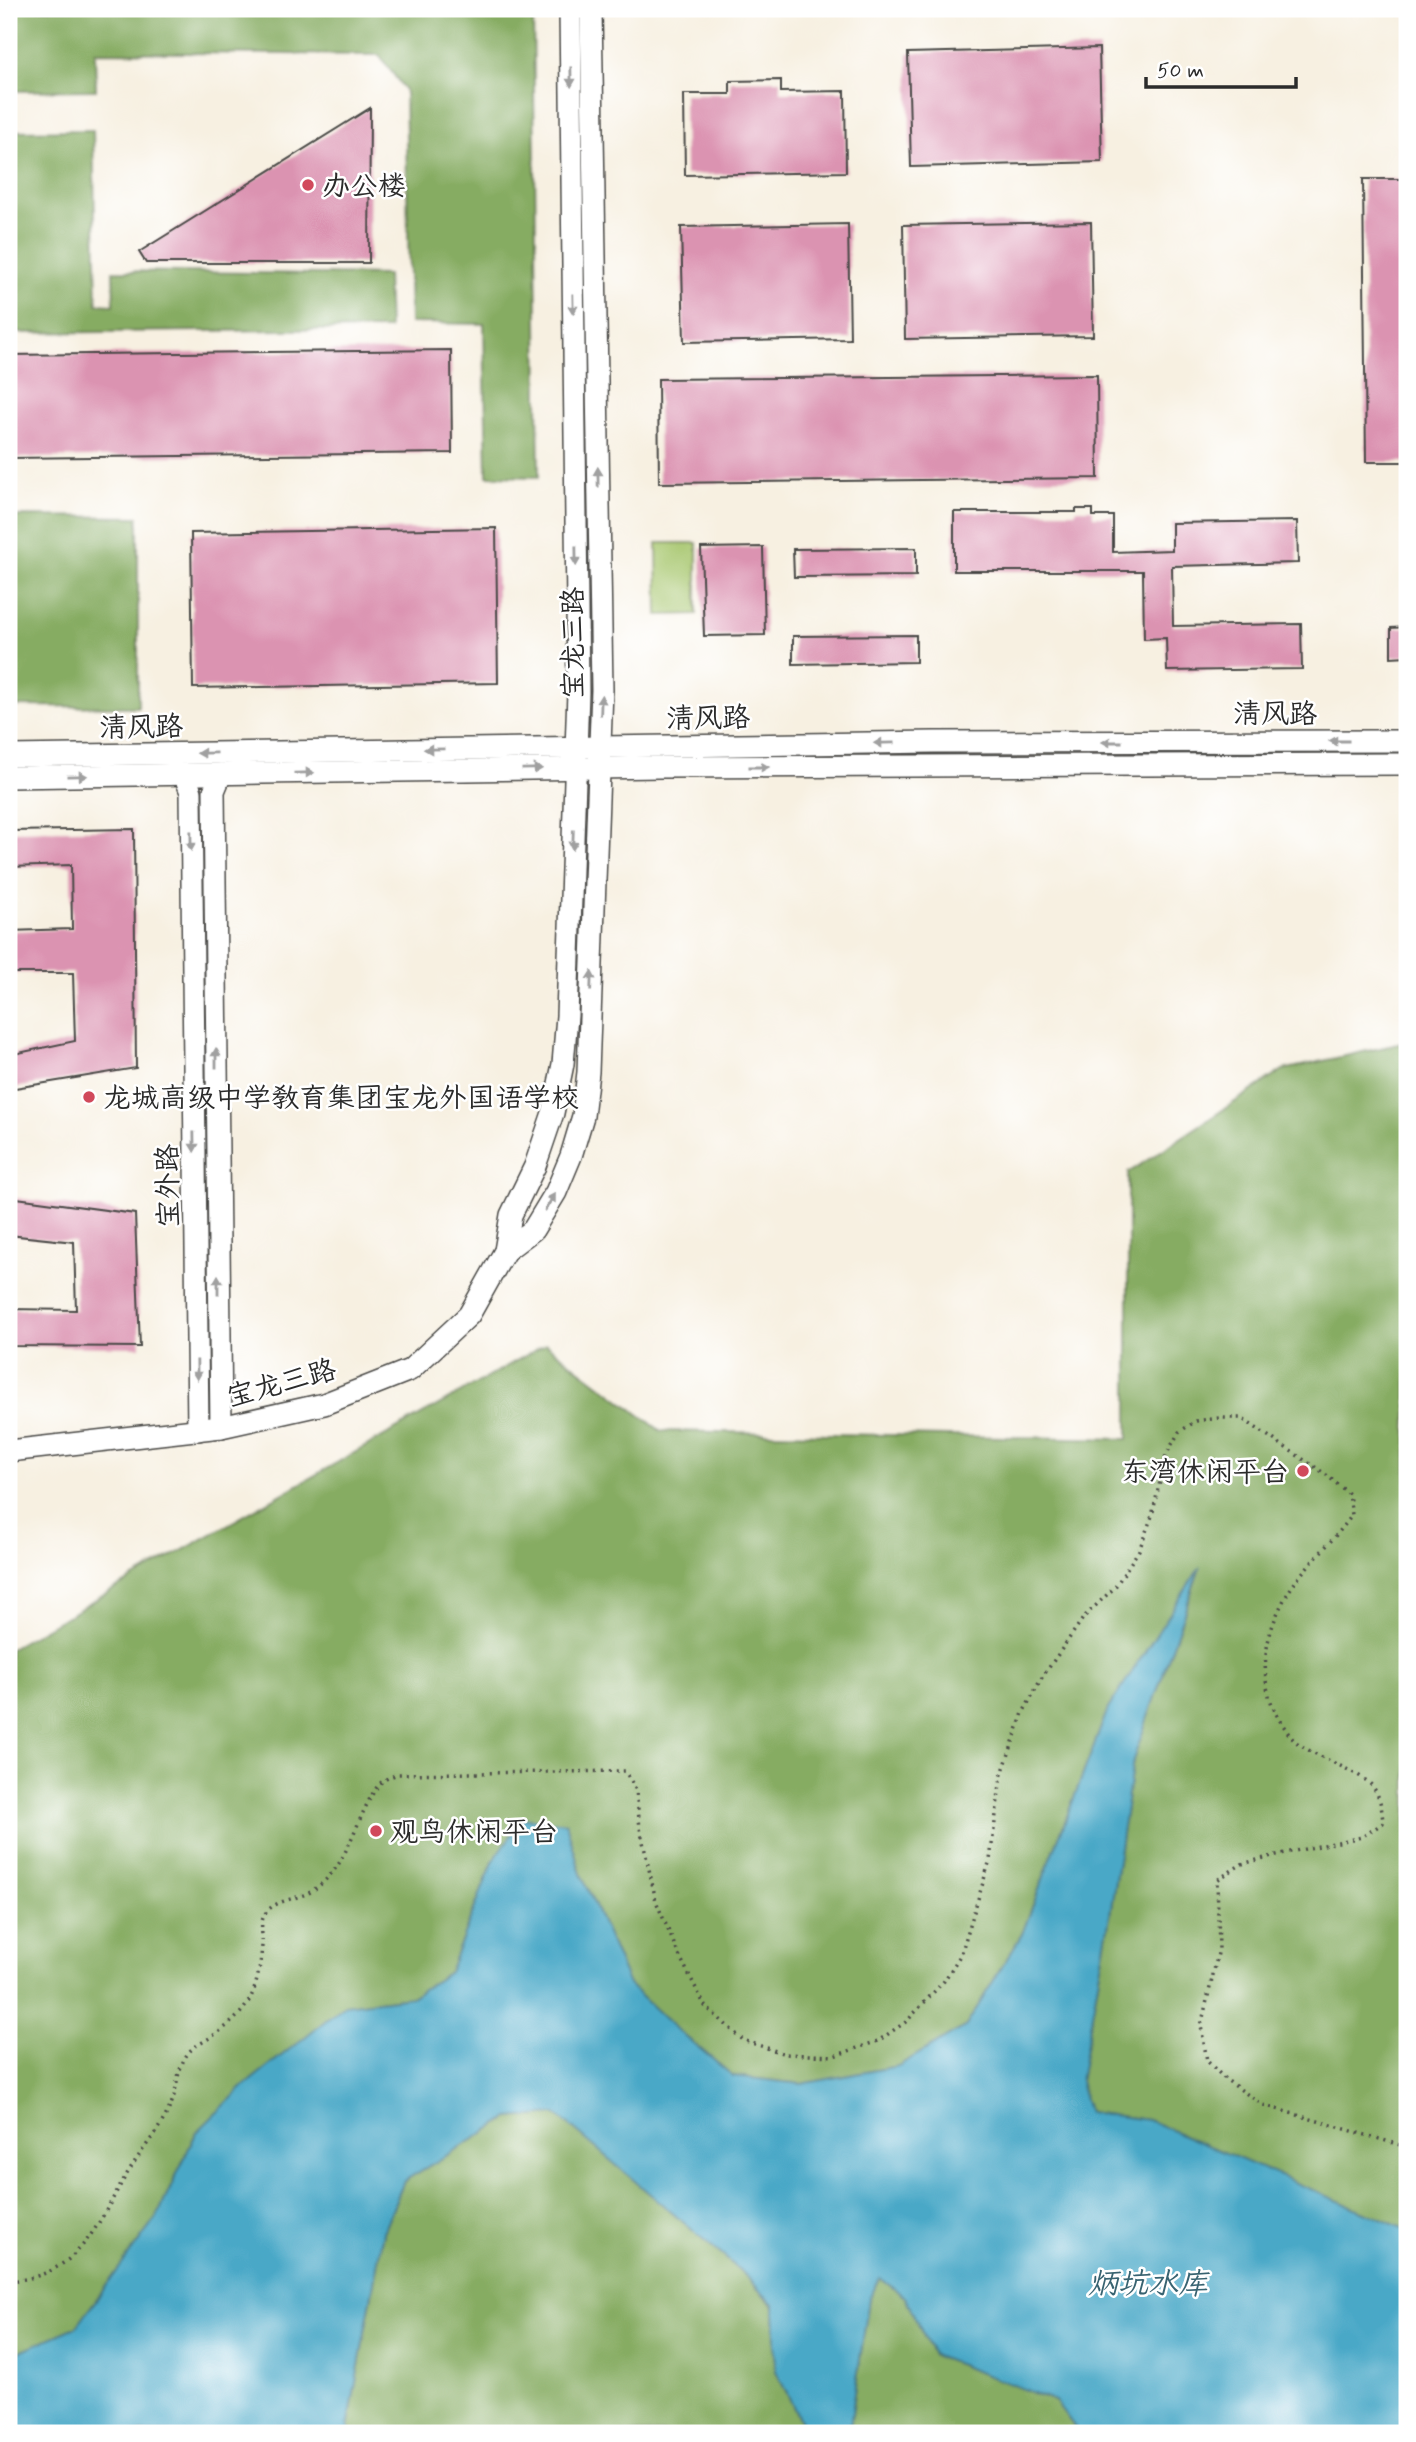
<svg xmlns="http://www.w3.org/2000/svg" width="1416" height="2442" viewBox="0 0 1416 2442" font-family="Mynerve,'LXGW WenKai TC',sans-serif">
<style>
.green{fill:#a8c76f;stroke:#6a794d;stroke-width:2}
.forest{fill:#86ac62;stroke:#586c46;stroke-width:2}
.water{fill:#48a8c7;stroke:#3a6a79;stroke-width:2}
.building{fill:#db93b1}
.lines{fill:none;stroke-linecap:round;stroke-linejoin:round}
.minor-casing{stroke:#4a4946;stroke-width:24}
.path{stroke:#4a4946;stroke-width:3.5;stroke-dasharray:2 5;stroke-linecap:butt}
.minor{stroke:#fff;stroke-width:21}
.oneway{fill:#a0a0a0}
.poi-dot{fill:#d1495b;stroke:#fff;stroke-width:2.5}
.labels{text-anchor:middle;stroke-width:5;stroke-linejoin:round;paint-order:stroke}
.poi-label{font-size:28px;fill:#2b2b2b;stroke:#fff;text-anchor:start}
.street-label{font-size:28px;fill:#2b2b2b;stroke:#fff}
.water-label{font-size:30px;font-style:italic;fill:#386371;stroke:#fff}
</style>
<rect width="100%" height="100%" fill="#fff"/>
<filter id="ink" filterUnits="userSpaceOnUse"><feTurbulence type="fractalNoise" baseFrequency=".0143" numOctaves="2"/><feDisplacementMap in="SourceGraphic" scale="14" xChannelSelector="R" yChannelSelector="G"/><feConvolveMatrix kernelMatrix="1 2 1 2 8 2 1 2 1" color-interpolation-filters="sRGB"/></filter>
<filter id="wash" filterUnits="userSpaceOnUse"><feTurbulence type="fractalNoise" baseFrequency=".00686" numOctaves="4" result="noise"/><feDisplacementMap in="SourceGraphic" scale="28" xChannelSelector="R" yChannelSelector="G"/><feGaussianBlur stdDeviation="1.57" result="paint"/><feColorMatrix in="noise" values="0 0 0 0 0 0 0 0 0 0 0 0 0 0 0 0 0 1.4 0 .05"/><feComposite in="paint" operator="in"/></filter>
<g filter="url(#wash)">
<rect width="100%" height="100%" fill="#f7f0e1"/>
<polygon class="green" points="657,543 697,543 697,614 658,615"/>
<g class="forest">
<polygon points="9,9 533,9 539,477 487,476 484,324 410,323 405,90 379,55 95,52 96,90 9,91"/>
<polygon points="93,130 97,304 114,305 113,271 387,275 389,329 9,333 9,131"/>
<polygon points="9,516 138,517 138,707 9,706"/>
<polygon points="1407,1042 1407,2230 1148,2120 1088,2112 1080,2081 1110,1915 1133,1760 1199,1571 1108,1709 1022,1934 966,2026 898,2066 801,2084 733,2076 675,2028 629,1985 581,1874 566,1823 494,1860 449,1972 411,1997 345,2005 196,2133 157,2217 76,2327 9,2356 9,1649 546,1344 661,1431 1128,1439 1128,1173 1283,1070"/>
<polygon points="556,2113 743,2273 774,2306 776,2371 806,2433 351,2433 348,2427 383,2232 404,2181 509,2118"/>
<polygon points="880,2278 905,2297 933,2355 1055,2401 1079,2433 849,2433 869,2299"/>
</g>
<polygon class="water" points="1200,1567 1133,1760 1110,1915 1080,2081 1088,2112 1148,2120 1407,2230 1407,2433 1079,2433 1055,2401 933,2355 905,2297 880,2278 869,2299 849,2433 806,2433 776,2371 774,2305 743,2273 556,2114 509,2118 404,2181 383,2232 348,2427 351,2433 9,2433 9,2356 76,2327 157,2217 196,2133 246,2084 345,2005 411,1997 449,1972 494,1860 523,1818 566,1823 581,1874 629,1985 675,2028 733,2076 801,2084 898,2066 966,2026 1022,1934 1108,1709"/>
<g id="blocks">
<g class="building">
<polygon points="1099,48 1102,162 911,167 908,53"/>
<polygon points="781,80 781,92 845,91 846,172 685,175 684,94 730,94 730,81"/>
<polygon points="370,108 369,263 146,263 139,252"/>
<polygon points="1363,179 1407,179 1407,462 1366,462"/>
<polygon points="1091,222 1093,336 905,339 903,225"/>
<polygon points="848,224 850,339 684,342 681,227"/>
<polygon points="451,350 452,453 9,458 9,355"/>
<polygon points="1097,375 1098,478 659,483 658,379"/>
<polygon points="1076,509 1093,509 1093,516 1113,516 1113,552 1172,550 1172,523 1297,521 1298,563 1172,566 1173,626 1301,624 1302,669 1167,671 1166,638 1144,639 1143,571 954,571 954,512 1076,512"/>
<polygon points="496,528 498,683 193,688 191,533"/>
<polygon points="763,547 765,635 704,636 701,548"/>
<polygon points="916,548 916,576 794,577 793,549"/>
<polygon points="1407,627 1407,656 1391,657 1391,628"/>
<polygon points="916,635 916,662 793,664 793,636"/>
<polygon points="134,829 136,1068 9,1089 9,1055 75,1041 73,973 9,973 9,931 72,929 71,865 9,867 9,831"/>
<polygon points="9,1197 135,1214 140,1347 9,1346 9,1309 76,1310 74,1242 9,1235"/>
</g>
</g>
</g>
<g filter="url(#ink)">
<use href="#blocks" fill-opacity="0" stroke="#4a4946" stroke-width="2"/>
<g class="lines">
<g class="minor-casing">
<g id="minor">
<polyline points="9,756 934,742 1407,741"/>
<polyline points="184,774 191,792 198,1430"/>
<polyline points="9,777 661,767 1407,764"/>
<polyline points="505,1251 533,1230 556,1192 571,1156 583,1116 588,1072 602,690 591,9"/>
<polyline points="221,1427 214,791 221,774"/>
<polyline points="9,1451 221,1427 324,1404 410,1370 469,1315 505,1251 511,1215 535,1166 553,1113 563,1064 567,1016 578,692 570,9"/>
</g>
</g>
<path class="path" d="M9 2281C82 2276 97 2222 130 2169 144 2146 162 2128 172 2102 178 2085 177 2067 189 2052 194 2046 204 2042 211 2037 227 2027 242 2015 251 1997 258 1982 261 1961 262 1945 263 1937 260 1926 263 1918 270 1899 298 1900 312 1891 321 1885 329 1877 335 1869 351 1849 367 1792 383 1781 387 1778 393 1776 398 1774L625 1771 636 1790 640 1828 656 1901 677 1951 705 2006 743 2040 785 2054 834 2056 878 2041 907 2021 944 1981 961 1954 990 1860 1001 1777 1023 1713 1041 1679 1084 1617 1115 1587 1139 1550 1152 1516 1166 1455 1179 1432 1196 1421 1219 1418H1241L1324 1473 1349 1494 1352 1515C1332 1544 1302 1567 1285 1598 1263 1638 1256 1684 1282 1724 1286 1729 1290 1737 1295 1741 1312 1756 1362 1772 1373 1787 1381 1798 1382 1810 1383 1823L1362 1837 1276 1855 1242 1864 1217 1880 1219 1949 1201 2026 1207 2061 1225 2079 1263 2105 1407 2147"/>
<use href="#minor" class="minor"/>
</g>
<defs><path id="oneway-solid" d="M-6-.8H1V-3.2L6.5 0L1 3.2V.8H-6Z" transform="scale(1.75)"/></defs>
<g class="oneway">
<use href="#oneway-solid" transform="translate(571 77) rotate(89)"/>
<use href="#oneway-solid" transform="translate(573 304) rotate(89)"/>
<use href="#oneway-solid" transform="translate(598 477) rotate(-91)"/>
<use href="#oneway-solid" transform="translate(576 556) rotate(89)"/>
<use href="#oneway-solid" transform="translate(601 705) rotate(-88)"/>
<use href="#oneway-solid" transform="translate(1339 741) rotate(180)"/>
<use href="#oneway-solid" transform="translate(1112 742) rotate(180)"/>
<use href="#oneway-solid" transform="translate(884 743) rotate(179)"/>
<use href="#oneway-solid" transform="translate(434 749) rotate(179)"/>
<use href="#oneway-solid" transform="translate(207 753) rotate(179)"/>
<use href="#oneway-solid" transform="translate(759 767)"/>
<use href="#oneway-solid" transform="translate(532 769) rotate(-1)"/>
<use href="#oneway-solid" transform="translate(304 773) rotate(-1)"/>
<use href="#oneway-solid" transform="translate(77 776) rotate(-1)"/>
<use href="#oneway-solid" transform="translate(573 840) rotate(92)"/>
<use href="#oneway-solid" transform="translate(191 841) rotate(89)"/>
<use href="#oneway-solid" transform="translate(591 981) rotate(-88)"/>
<use href="#oneway-solid" transform="translate(216 1058) rotate(-90)"/>
<use href="#oneway-solid" transform="translate(194 1142) rotate(89)"/>
<use href="#oneway-solid" transform="translate(550 1202) rotate(-59)"/>
<use href="#oneway-solid" transform="translate(218 1285) rotate(-90)"/>
<use href="#oneway-solid" transform="translate(197 1370) rotate(89)"/>
</g>
</g>
<g class="poi-dot">
<circle cx="308" cy="185" r="7"/>
<circle cx="89" cy="1097" r="7"/>
<circle cx="1303" cy="1471" r="7"/>
<circle cx="376" cy="1831" r="7"/>
</g>
<g class="labels">
<g class="poi-label">
<text x="322" y="195">办公楼</text>
<text x="103" y="1107">龙城高级中学教育集团宝龙外国语学校</text>
<text x="1289" y="1481" text-anchor="end">东湾休闲平台</text>
<text x="390" y="1841">观鸟休闲平台</text>
</g>
<g class="street-label">
<text transform="translate(572 643) rotate(-90)" y="10">宝龙三路</text>
<text x="1275" y="723">清风路</text>
<text transform="translate(708 717) rotate(-1)" y="10">清风路</text>
<text transform="translate(141 726) rotate(-1)" y="10">清风路</text>
<text transform="translate(167 1186) rotate(-91)" y="10">宝外路</text>
<text transform="translate(281 1382) rotate(-15)" y="10">宝龙三路</text>
</g>
<g class="water-label">
<text x="1148" y="2293">炳坑水库</text>
</g>
</g>
<rect width="1416" height="2442" fill="none" stroke="#fff" stroke-width="35"/>
<path d="M1146 77v10h150v-10" fill="none" stroke="#2b2b2b" stroke-width="3.5"/>
<text x="1157" y="77" font-size="21" fill="#2b2b2b" stroke="#ffffff" stroke-width="5" paint-order="stroke">50 m</text>
</svg>
